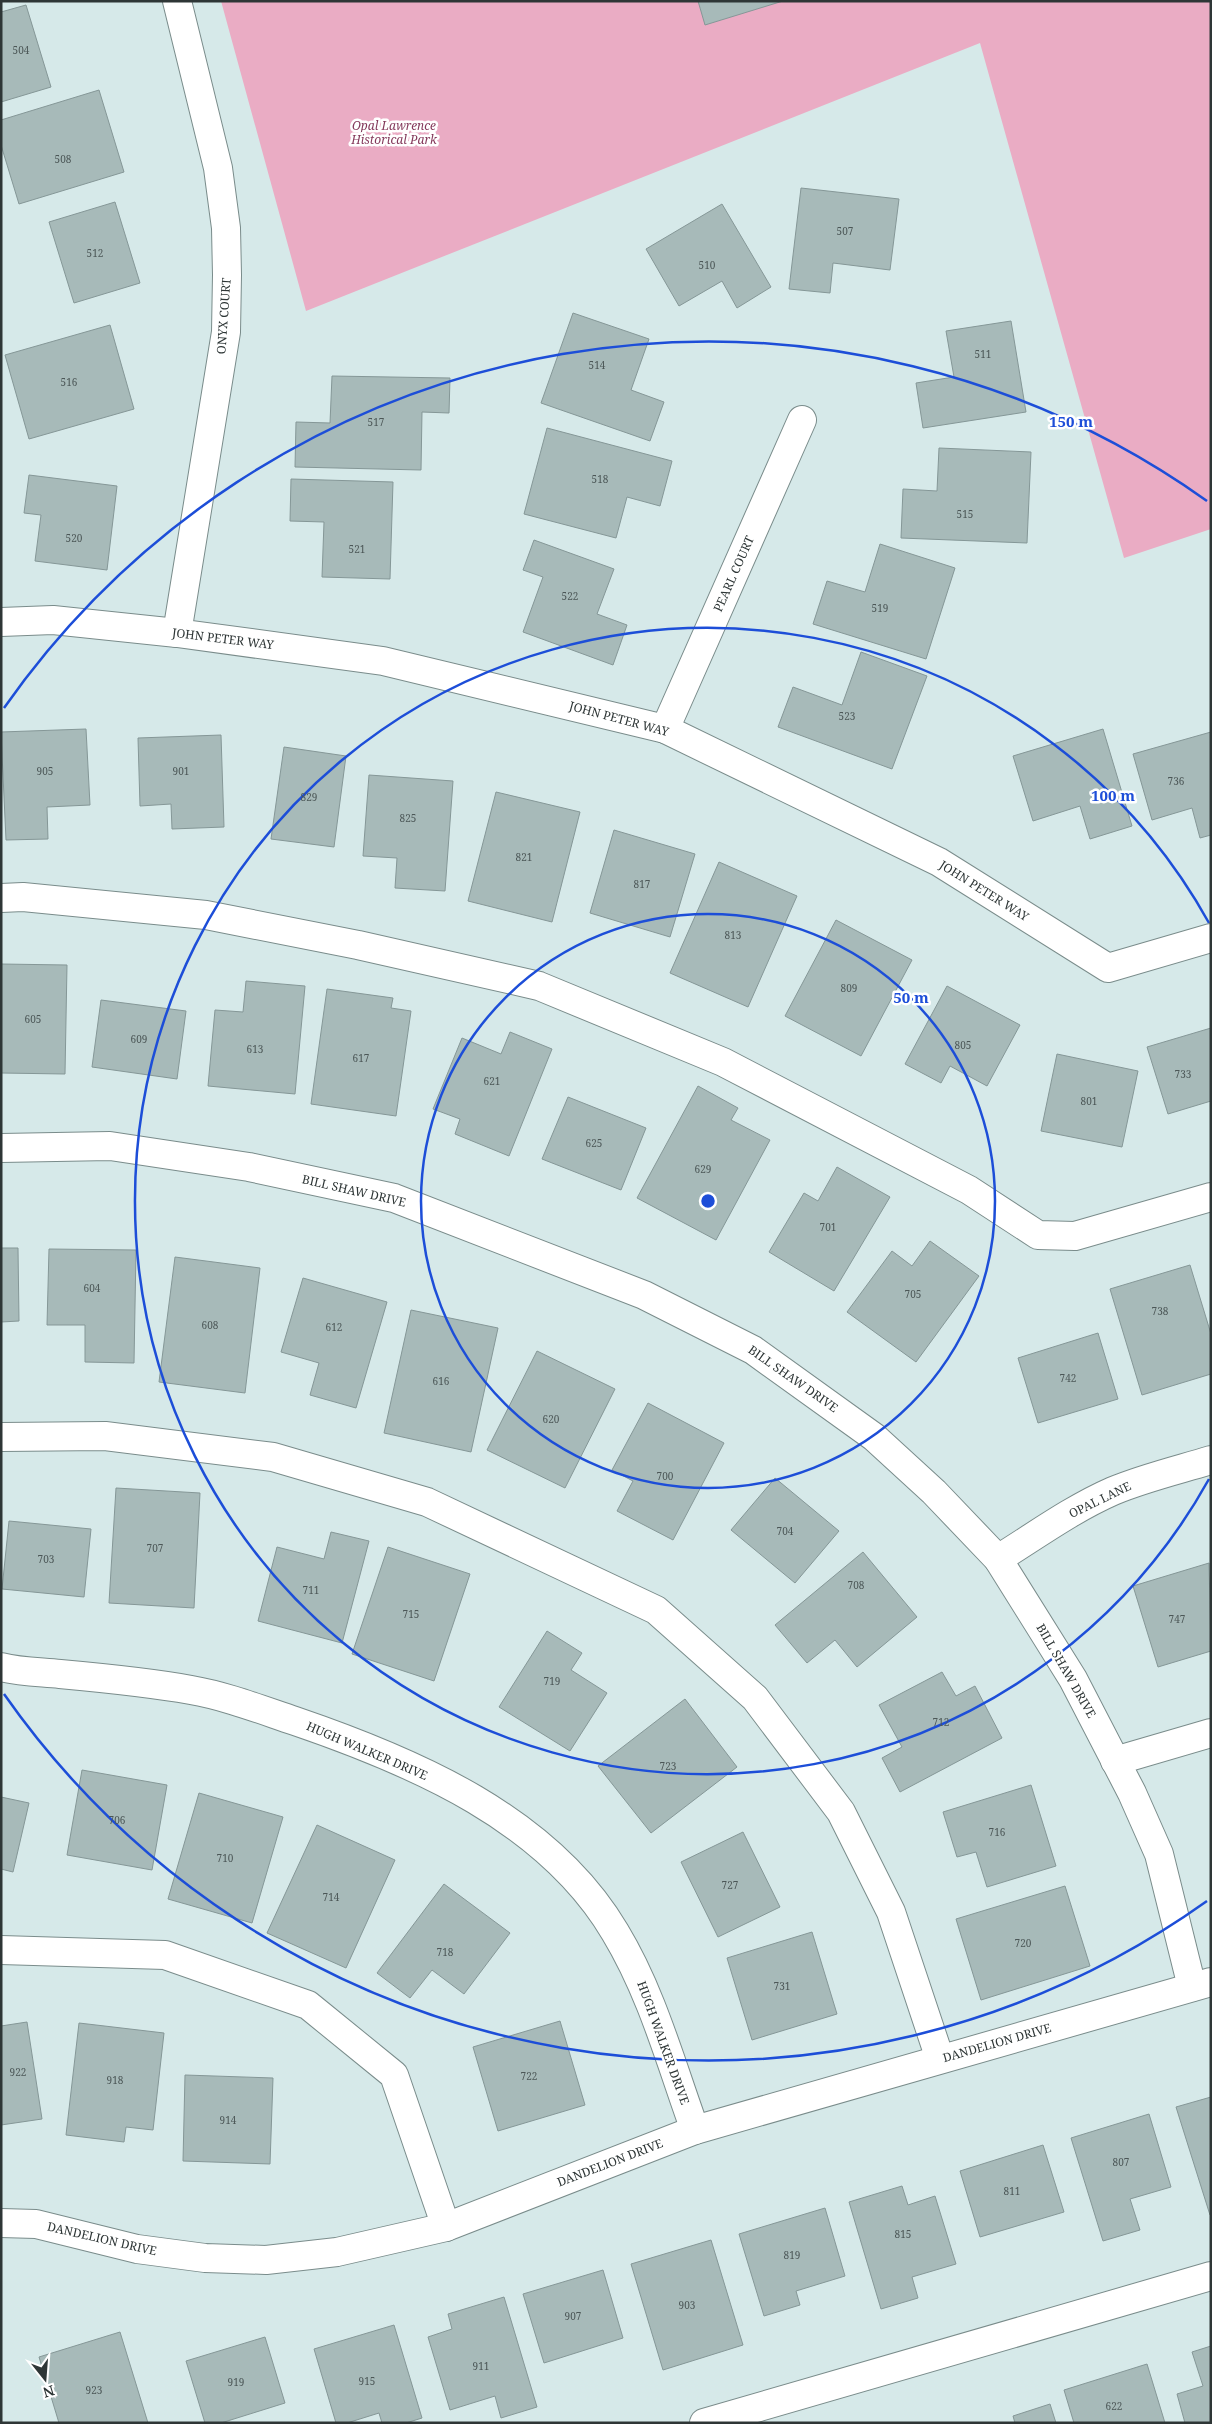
<svg xmlns="http://www.w3.org/2000/svg" width="1212" height="2424" viewBox="0 0 1212 2424" font-family="'Noto Serif',serif">
<style>
.green{fill:#eaacc4}
.building{fill:#a7bab9;stroke:#859797}
.lines{fill:none;stroke-linecap:round;stroke-linejoin:round}
.minor-casing{stroke:#7a8c8b;stroke-width:30}
.minor{stroke:#fff;stroke-width:28}
.ring{fill:none;stroke:#1d4ed8;stroke-width:2.5}
.labels{text-anchor:middle;stroke-width:5;stroke-linejoin:round;paint-order:stroke}
.number-label{font-size:10px;fill:#4c5757}
.park-label{font-size:12px;font-style:italic;fill:#84395b;stroke:#fff}
.street-label{font-size:12px;fill:#2e3636;stroke:#fff}
.centre{fill:#1d4ed8;stroke:#fff;stroke-width:2.5}
.ring-label{font-size:15px;text-anchor:middle;font-weight:bold;fill:#1d4ed8;stroke:#fff;stroke-width:5;stroke-linejoin:round;paint-order:stroke}
</style>
<rect width="100%" height="100%" fill="#d6e9e9"/>
<polygon class="green" points="221,1 1211,1 1211,529 1124,558 980,43 306,311"/>
<g class="building">
<polygon points="698,1 783,1 705,25"/>
<polygon points="26,5 51,87 1,102 1,12"/>
<polygon points="99,90 124,172 19,204 1,145 1,120"/>
<polygon points="801,188 899,199 890,270 833,263 830,293 789,289"/>
<polygon points="115,202 140,283 74,303 49,222"/>
<polygon points="722,204 771,287 737,308 722,281 679,306 646,249"/>
<polygon points="573,313 649,339 631,390 664,402 650,441 541,403"/>
<polygon points="1011,321 1026,412 923,428 916,383 954,377 946,331"/>
<polygon points="110,325 134,409 29,439 5,355"/>
<polygon points="332,376 450,378 449,413 422,412 421,470 295,467 296,422 330,423"/>
<polygon points="547,428 672,461 660,506 627,497 616,538 524,514"/>
<polygon points="939,448 1031,452 1027,543 901,538 903,489 937,491"/>
<polygon points="29,475 117,486 107,570 35,561 41,515 24,513"/>
<polygon points="291,479 393,482 390,579 322,577 324,522 290,521"/>
<polygon points="534,540 614,569 597,614 627,625 613,665 523,632 543,577 523,570"/>
<polygon points="880,544 955,568 926,659 813,624 827,581 865,592"/>
<polygon points="861,652 927,676 892,769 778,727 793,687 842,705"/>
<polygon points="86,729 90,805 47,807 48,839 6,840 1,732"/>
<polygon points="1103,729 1132,826 1090,839 1080,806 1033,821 1013,756"/>
<polygon points="1211,732 1211,835 1200,838 1192,808 1152,820 1133,754"/>
<polygon points="221,735 224,827 172,829 171,804 140,806 138,738"/>
<polygon points="284,747 346,756 334,847 271,839"/>
<polygon points="369,775 453,781 445,891 395,888 397,858 363,856"/>
<polygon points="496,792 580,812 552,922 468,901"/>
<polygon points="614,830 695,854 670,937 590,913"/>
<polygon points="719,862 797,896 748,1007 670,973"/>
<polygon points="836,920 912,960 861,1056 785,1016"/>
<polygon points="1,964 67,965 65,1074 1,1073"/>
<polygon points="246,981 305,986 295,1094 208,1086 215,1010 243,1012"/>
<polygon points="947,986 1020,1025 987,1086 950,1066 941,1083 905,1064"/>
<polygon points="327,989 393,998 391,1008 411,1011 396,1116 311,1104"/>
<polygon points="101,1000 186,1011 177,1079 92,1067"/>
<polygon points="1211,1028 1211,1101 1168,1114 1147,1047"/>
<polygon points="510,1032 552,1049 509,1156 455,1134 460,1119 433,1109 462,1038 501,1054"/>
<polygon points="1057,1054 1138,1071 1122,1147 1041,1131"/>
<polygon points="698,1086 738,1108 731,1120 770,1140 716,1240 637,1198"/>
<polygon points="568,1097 646,1128 621,1190 542,1159"/>
<polygon points="837,1167 890,1197 834,1291 769,1252 804,1193 818,1201"/>
<polygon points="930,1241 979,1276 916,1362 847,1312 892,1251 912,1266"/>
<polygon points="1,1248 18,1248 19,1321 1,1322"/>
<polygon points="49,1249 136,1250 134,1363 85,1362 85,1325 47,1325"/>
<polygon points="175,1257 260,1268 245,1393 159,1382"/>
<polygon points="1190,1265 1211,1334 1211,1374 1142,1395 1110,1289"/>
<polygon points="303,1278 387,1302 356,1408 310,1395 319,1363 281,1352"/>
<polygon points="411,1310 498,1328 471,1452 384,1433"/>
<polygon points="1098,1333 1118,1399 1038,1423 1018,1358"/>
<polygon points="537,1351 615,1389 565,1488 487,1450"/>
<polygon points="648,1403 724,1443 673,1540 617,1511 633,1481 612,1470"/>
<polygon points="775,1478 839,1531 795,1583 731,1530"/>
<polygon points="116,1488 200,1493 194,1608 109,1603"/>
<polygon points="9,1521 91,1529 84,1597 2,1589"/>
<polygon points="331,1532 369,1541 342,1643 258,1621 277,1547 324,1559"/>
<polygon points="388,1547 470,1574 434,1681 352,1654"/>
<polygon points="863,1552 917,1617 857,1667 835,1640 807,1663 775,1625"/>
<polygon points="1209,1563 1211,1651 1158,1667 1133,1586"/>
<polygon points="547,1631 582,1653 571,1670 607,1693 570,1751 499,1707"/>
<polygon points="942,1672 956,1696 975,1686 1002,1738 900,1792 882,1758 902,1747 879,1705"/>
<polygon points="685,1699 737,1767 651,1833 598,1766"/>
<polygon points="82,1770 167,1785 152,1870 67,1855"/>
<polygon points="1031,1785 1056,1866 987,1887 976,1852 957,1857 943,1812"/>
<polygon points="199,1793 283,1817 252,1923 168,1899"/>
<polygon points="1,1797 29,1803 13,1872 1,1869"/>
<polygon points="317,1825 395,1860 346,1968 267,1933"/>
<polygon points="743,1832 780,1907 718,1937 681,1862"/>
<polygon points="444,1884 510,1933 464,1994 432,1970 410,1998 377,1973"/>
<polygon points="1065,1886 1090,1966 981,2000 956,1919"/>
<polygon points="812,1932 837,2014 752,2040 727,1958"/>
<polygon points="560,2021 585,2105 498,2131 473,2047"/>
<polygon points="27,2022 42,2119 1,2125 1,2026"/>
<polygon points="79,2023 164,2033 153,2130 126,2127 124,2142 66,2135"/>
<polygon points="185,2075 273,2078 270,2164 183,2161"/>
<polygon points="1211,2097 1211,2215 1210,2215 1176,2107"/>
<polygon points="1149,2114 1171,2187 1130,2199 1140,2230 1103,2241 1071,2138"/>
<polygon points="1043,2145 1064,2212 980,2237 960,2171"/>
<polygon points="902,2186 908,2205 935,2196 956,2264 912,2277 918,2298 881,2309 849,2202"/>
<polygon points="825,2208 845,2276 796,2291 800,2305 764,2316 739,2234"/>
<polygon points="711,2240 743,2345 663,2370 631,2264"/>
<polygon points="603,2270 623,2338 544,2363 523,2294"/>
<polygon points="504,2297 537,2407 501,2418 495,2396 450,2410 428,2337 452,2329 448,2314"/>
<polygon points="394,2325 422,2418 406,2423 382,2423 379,2413 347,2423 336,2423 314,2349"/>
<polygon points="120,2332 148,2423 59,2423 39,2357"/>
<polygon points="265,2337 285,2403 221,2423 205,2423 186,2361"/>
<polygon points="1211,2346 1211,2423 1185,2423 1177,2394 1203,2386 1192,2352"/>
<polygon points="1147,2364 1165,2423 1074,2423 1064,2390"/>
<polygon points="1050,2404 1056,2423 1015,2423 1013,2416"/>
</g>
<g class="lines">
<g class="minor-casing">
<g id="minor">
<polyline points="177,1 218,168 226,228 227,275 226,332 177,633"/>
<polyline points="1,622 53,620 177,633 383,661 665,729 939,862 1108,968 1211,938"/>
<polyline points="665,729 802,420"/>
<polyline points="1,898 23,897 206,915 358,945 539,986 723,1062 969,1190 1038,1235 1075,1236 1211,1197"/>
<polyline points="1,1148 110,1146 249,1167 394,1198 644,1295 753,1350 874,1437 934,1492 998,1559 1073,1679 1132,1793 1159,1854 1192,1987"/>
<polyline points="1,1437 105,1436 273,1457 427,1502 656,1610 755,1698 841,1812 891,1912 940,2059"/>
<path d="M998 1559C1035 1536 1072 1509 1113 1491 1144 1478 1178 1470 1211 1460"/>
<path d="M1 1667C20 1672 41 1672 60 1674 104 1678 148 1682 191 1690 226 1696 262 1710 295 1721 415 1762 548 1819 615 1932 652 1993 671 2064 695 2130"/>
<polyline points="1115,1761 1211,1733"/>
<polyline points="1,1950 165,1955 308,2005 394,2075 446,2227"/>
<polyline points="1,2223 36,2224 137,2249 205,2258 266,2260 337,2252 446,2227 695,2130 1211,1982"/>
<polyline points="704,2423 1211,2276"/>
</g>
</g>
<use href="#minor" class="minor"/>
</g>
<g class="ring">
<circle cx="708" cy="1201" r="287"/>
<path d="M1209 1479A573 573 0 1 1 1209 923"/>
<path d="M1207 1901A860 860 0 0 1 4 1694M4 708A860 860 0 0 1 1207 501"/>
</g>
<g class="labels">
<g class="number-label">
<text x="21" y="54">504</text>
<text x="63" y="163">508</text>
<text x="845" y="235">507</text>
<text x="95" y="257">512</text>
<text x="707" y="269">510</text>
<text x="983" y="358">511</text>
<text x="597" y="369">514</text>
<text x="69" y="386">516</text>
<text x="376" y="426">517</text>
<text x="600" y="483">518</text>
<text x="965" y="518">515</text>
<text x="74" y="542">520</text>
<text x="357" y="553">521</text>
<text x="570" y="600">522</text>
<text x="880" y="612">519</text>
<text x="847" y="720">523</text>
<text x="45" y="775">905</text>
<text x="181" y="775">901</text>
<text x="1176" y="785">736</text>
<text x="309" y="801">829</text>
<text x="408" y="822">825</text>
<text x="524" y="861">821</text>
<text x="642" y="888">817</text>
<text x="733" y="939">813</text>
<text x="849" y="992">809</text>
<text x="33" y="1023">605</text>
<text x="139" y="1043">609</text>
<text x="963" y="1049">805</text>
<text x="255" y="1053">613</text>
<text x="361" y="1062">617</text>
<text x="1183" y="1078">733</text>
<text x="492" y="1085">621</text>
<text x="1089" y="1105">801</text>
<text x="594" y="1147">625</text>
<text x="703" y="1173">629</text>
<text x="828" y="1231">701</text>
<text x="92" y="1292">604</text>
<text x="913" y="1298">705</text>
<text x="1160" y="1315">738</text>
<text x="210" y="1329">608</text>
<text x="334" y="1331">612</text>
<text x="1068" y="1382">742</text>
<text x="441" y="1385">616</text>
<text x="551" y="1423">620</text>
<text x="665" y="1480">700</text>
<text x="785" y="1535">704</text>
<text x="155" y="1552">707</text>
<text x="46" y="1563">703</text>
<text x="856" y="1589">708</text>
<text x="311" y="1594">711</text>
<text x="411" y="1618">715</text>
<text x="1177" y="1623">747</text>
<text x="552" y="1685">719</text>
<text x="941" y="1726">712</text>
<text x="668" y="1770">723</text>
<text x="117" y="1824">706</text>
<text x="997" y="1836">716</text>
<text x="225" y="1862">710</text>
<text x="730" y="1889">727</text>
<text x="331" y="1901">714</text>
<text x="1023" y="1947">720</text>
<text x="445" y="1956">718</text>
<text x="782" y="1990">731</text>
<text x="18" y="2076">922</text>
<text x="529" y="2080">722</text>
<text x="115" y="2084">918</text>
<text x="228" y="2124">914</text>
<text x="1121" y="2166">807</text>
<text x="1012" y="2195">811</text>
<text x="903" y="2238">815</text>
<text x="792" y="2259">819</text>
<text x="687" y="2309">903</text>
<text x="573" y="2320">907</text>
<text x="481" y="2370">911</text>
<text x="367" y="2385">915</text>
<text x="236" y="2386">919</text>
<text x="94" y="2394">923</text>
<text x="1114" y="2410">622</text>
</g>
<g class="park-label">
<text x="394" y="130">Opal Lawrence<tspan x="394" dy="14">Historical Park</tspan></text>
</g>
<g class="street-label">
<text transform="translate(224 316) rotate(-86)" y="4">ONYX COURT</text>
<text transform="translate(734 574) rotate(-66)" y="4">PEARL COURT</text>
<text transform="translate(223 639) rotate(7)" y="4">JOHN PETER WAY</text>
<text transform="translate(619 719) rotate(15)" y="4">JOHN PETER WAY</text>
<text transform="translate(984 891) rotate(32)" y="4">JOHN PETER WAY</text>
<text transform="translate(354 1191) rotate(13)" y="4">BILL SHAW DRIVE</text>
<text transform="translate(793 1379) rotate(35)" y="4">BILL SHAW DRIVE</text>
<text transform="translate(1100 1500) rotate(-26)" y="4">OPAL LANE</text>
<text transform="translate(1066 1671) rotate(60)" y="4">BILL SHAW DRIVE</text>
<text transform="translate(367 1751) rotate(23)" y="4">HUGH WALKER DRIVE</text>
<text transform="translate(663 2043) rotate(70)" y="4">HUGH WALKER DRIVE</text>
<text transform="translate(997 2043) rotate(-16)" y="4">DANDELION DRIVE</text>
<text transform="translate(610 2163) rotate(-21)" y="4">DANDELION DRIVE</text>
<text transform="translate(102 2239) rotate(13)" y="4">DANDELION DRIVE</text>
</g>
</g>
<circle cx="708" cy="1201" r="8" class="centre"/>
<g class="ring-label">
<text x="1071" y="427">150 m</text>
<text x="1113" y="801">100 m</text>
<text x="911" y="1003">50 m</text>
</g>
<rect width="1212" height="2424" fill="none" stroke="#2e3636" stroke-width="5"/>
<g transform="translate(45 2379) rotate(163)" stroke="#ffffff" stroke-width="4" paint-order="stroke">
<path d="M0-4L9 19L0 12L-9 19Z" fill="#2e3636"/>
<text y="-8" font-size="14" font-weight="bold" text-anchor="middle" fill="#2e3636">N</text>
</g>
</svg>
